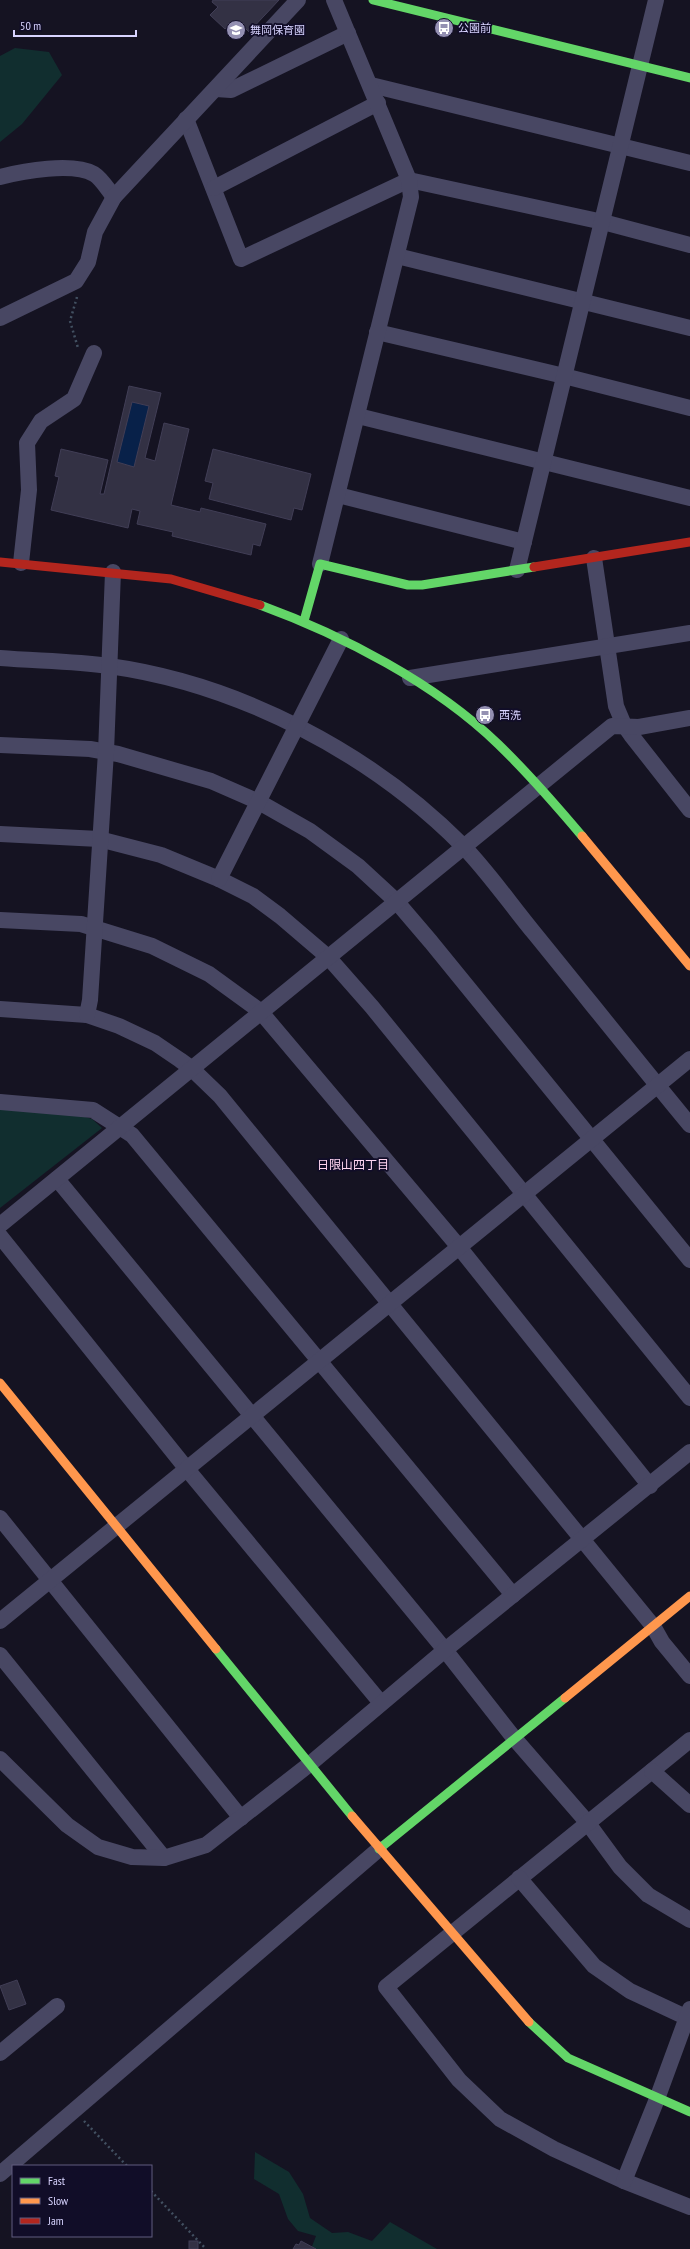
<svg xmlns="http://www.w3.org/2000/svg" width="690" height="2249" viewBox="0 0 690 2249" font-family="'PT Sans Narrow','Noto Sans JP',sans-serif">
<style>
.green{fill:#112e2f}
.water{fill:#082149}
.building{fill:#333144;stroke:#413e56;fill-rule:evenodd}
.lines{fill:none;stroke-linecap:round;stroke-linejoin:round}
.path{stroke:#425061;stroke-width:2.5;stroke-dasharray:2 3;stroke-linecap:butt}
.street{stroke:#484763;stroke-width:16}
.fast{stroke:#63d668;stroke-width:9}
.slow{stroke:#ff974d;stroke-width:9}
.jam{stroke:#b3261e;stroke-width:9}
.labels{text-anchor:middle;stroke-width:3.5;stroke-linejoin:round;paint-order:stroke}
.poi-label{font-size:11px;fill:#d8d4ff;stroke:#110d28;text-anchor:start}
.neighbourhood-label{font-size:12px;fill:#ffd6f1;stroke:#110d28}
</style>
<rect width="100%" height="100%" fill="#151322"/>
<g class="green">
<polygon points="15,48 49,52 62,75 22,124 0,142 0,56"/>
<polygon points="0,1107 66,1111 92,1119 102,1128 0,1208"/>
<polygon points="255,2152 289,2172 303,2194 310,2218 332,2233 348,2232 372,2241 390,2222 437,2249 311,2249 316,2236 298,2231 288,2219 279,2194 254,2179"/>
</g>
<polygon class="water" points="132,402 149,406 134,467 117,462"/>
<g class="building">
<polygon points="213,0 279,0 249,32 243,26 240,29 233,22 225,29 210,15 218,7 212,2"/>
<path d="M129 386 161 393 145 458 155 461 164 423 189 429 171 505 200 512 201 508 266 524 260 546 253 544 251 555 172 536 173 532 137 524 140 511 132 509 128 528 51 510 59 477 55 476 61 449 108 460 100 494H104ZM132 402 149 406 134 467 117 462Z"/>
<polygon points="213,449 311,474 302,510 294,508 291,520 209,499 213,483 205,481"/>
<polygon points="17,1980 26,2004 9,2010 0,1986"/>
<rect x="189" y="2241" width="9" height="8"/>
<polygon points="301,2241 316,2249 293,2249 296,2244 299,2245"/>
</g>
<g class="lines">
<g class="path">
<polyline points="77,297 70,321 78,348"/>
<polyline points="84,2121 127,2166"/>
<polyline points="151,2191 206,2249"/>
</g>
<g class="street">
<polyline points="371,85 690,163"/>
<polyline points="216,89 231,90 348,33"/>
<polyline points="186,119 241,259 409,180 603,222 690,245"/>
<path d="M0 177C23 171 73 162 94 174 102 179 108 190 114 197"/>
<polyline points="214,188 378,103"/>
<polyline points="397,256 690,328"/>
<polyline points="0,318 76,281 88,262 95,232 114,197 298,0"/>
<polyline points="377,332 564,376 690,408"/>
<polyline points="358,416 690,498"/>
<polyline points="338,495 524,542"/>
<polyline points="594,558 616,706 624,725 631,735 690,810"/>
<polyline points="21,563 29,490 27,443 41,421 74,399 94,353"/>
<polyline points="320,564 411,197 409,180 334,0"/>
<polyline points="517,570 656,0"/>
<path d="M0 658C36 661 73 661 109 666 239 684 371 753 463 846 489 873 511 905 535 934 587 998 638 1062 690 1125"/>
<polyline points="410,678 690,633"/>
<polyline points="0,745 90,749 118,754 211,781 259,802 310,831 358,866 396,901 431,942 690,1260"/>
<polyline points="0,834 99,839 161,855 219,879 253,896 280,916 328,957 372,1007 690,1398"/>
<polyline points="219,879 341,639"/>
<polyline points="0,920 81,924 152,946 209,974 260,1011 459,1247 650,1486"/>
<polyline points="0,1009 87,1015 119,1026 155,1043 180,1060 191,1068 220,1096 653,1626 662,1642 690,1676"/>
<polyline points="87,1015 90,1000 106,752 113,572"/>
<polyline points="0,1102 93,1110 132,1135 513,1595"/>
<polyline points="57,1179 445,1650 514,1738 587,1822 620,1867 648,1895 690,1920"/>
<polyline points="0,1225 612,726 639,727 690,718"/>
<polyline points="0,1236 186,1468 381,1703"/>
<polyline points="0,1518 241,1818"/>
<polyline points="0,1621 690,1059"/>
<polyline points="0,1655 164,1858"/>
<polyline points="690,1740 386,1987 459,2080 500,2119 554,2149 624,2181 690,2207"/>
<polyline points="0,1759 67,1825 98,1847 132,1857 164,1858 206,1845 311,1763 445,1650 690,1452"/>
<polyline points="652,1771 690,1805"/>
<polyline points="519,1878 594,1966 630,1991 690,2019"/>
<polyline points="0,2053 57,2006"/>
<polyline points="0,2174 379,1849"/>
<polyline points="624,2181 657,2099 690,2009"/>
</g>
<g class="fast">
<polyline points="373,0 690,78"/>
<path d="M260 605C342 635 435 683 498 744 528 773 555 804 582 836"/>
<polyline points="304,621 320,564 408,585 422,585 534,567"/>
<polyline points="216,1649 352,1816"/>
<polyline points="379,1849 565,1698"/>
<polyline points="529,2022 568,2058 690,2112"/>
</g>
<g class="slow">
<polyline points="582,836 690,966"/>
<polyline points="0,1383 216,1649"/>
<polyline points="565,1698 690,1596"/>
<polyline points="352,1816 529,2022"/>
</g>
<g class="jam">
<polyline points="0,562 171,579 260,605"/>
<polyline points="534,567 690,542"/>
</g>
</g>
<defs>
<g id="bus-disc" transform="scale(1)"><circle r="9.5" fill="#9490b2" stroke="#110d28"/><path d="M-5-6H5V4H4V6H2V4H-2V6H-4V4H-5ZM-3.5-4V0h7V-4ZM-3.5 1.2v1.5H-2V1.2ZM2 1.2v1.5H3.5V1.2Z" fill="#fff"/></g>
<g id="school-disc" transform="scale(1)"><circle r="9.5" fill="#9490b2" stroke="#110d28"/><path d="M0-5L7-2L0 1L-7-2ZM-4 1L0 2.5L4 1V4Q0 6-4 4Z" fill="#fff"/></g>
</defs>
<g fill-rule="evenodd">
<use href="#bus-disc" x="444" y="28"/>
<use href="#school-disc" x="236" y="30"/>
<use href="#bus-disc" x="485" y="715"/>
</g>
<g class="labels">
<g class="poi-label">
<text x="458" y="32">公園前</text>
<text x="250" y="34">舞岡保育園</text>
<text x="499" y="719">西洗</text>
</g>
<g class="neighbourhood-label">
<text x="353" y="1169">日限山四丁目</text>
</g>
</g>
<rect x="12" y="2165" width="140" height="72" fill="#110d28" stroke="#615d7e"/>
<rect x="20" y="2178" width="20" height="6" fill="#63d668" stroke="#615d7e"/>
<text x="48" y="2185" font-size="12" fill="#d8d4ff">Fast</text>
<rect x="20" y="2198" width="20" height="6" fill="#ff974d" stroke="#615d7e"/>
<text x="48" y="2205" font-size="12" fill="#d8d4ff">Slow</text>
<rect x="20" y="2218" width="20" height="6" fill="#b3261e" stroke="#615d7e"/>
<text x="48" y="2225" font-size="12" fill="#d8d4ff">Jam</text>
<path d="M14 30v6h122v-6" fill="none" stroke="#d8d4ff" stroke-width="2"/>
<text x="20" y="30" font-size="12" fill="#d8d4ff" stroke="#110d28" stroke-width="3" paint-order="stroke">50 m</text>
</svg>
